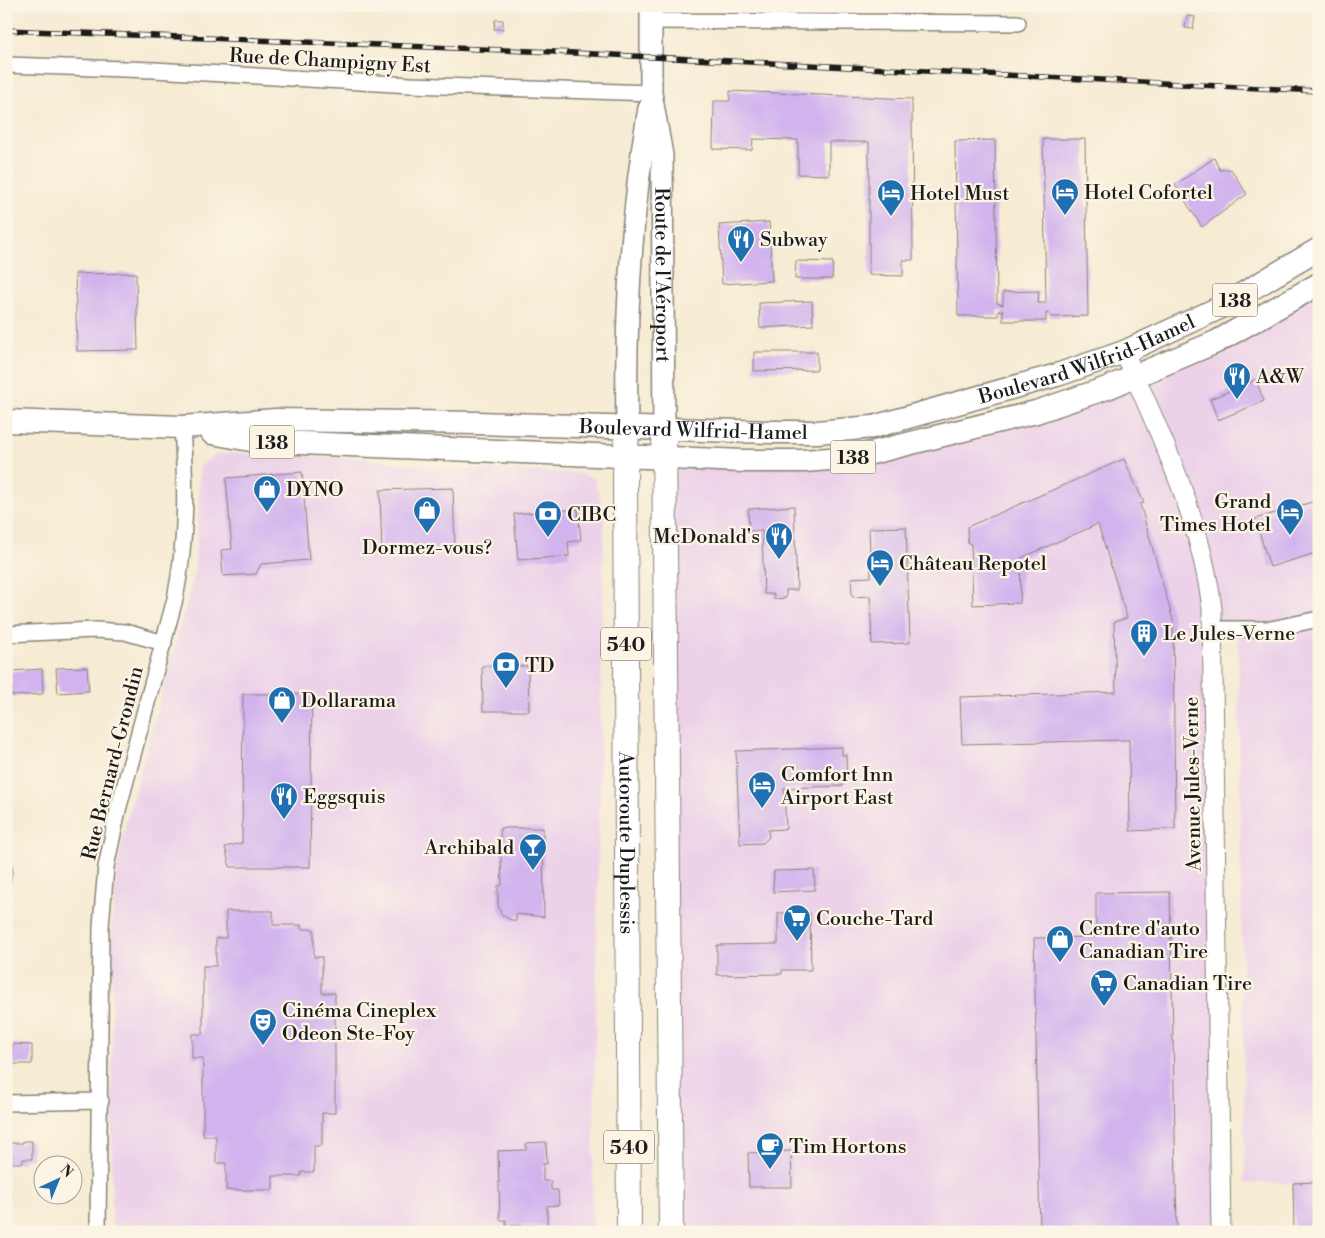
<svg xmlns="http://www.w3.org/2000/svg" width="1325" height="1238" viewBox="0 0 1325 1238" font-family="'Libre Bodoni',serif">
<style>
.built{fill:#ecd1e9}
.building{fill:#d2b3ee}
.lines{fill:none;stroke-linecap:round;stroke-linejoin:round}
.minor-casing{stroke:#898478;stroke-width:18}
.tertiary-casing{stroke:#898478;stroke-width:21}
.secondary-casing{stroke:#898478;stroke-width:24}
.primary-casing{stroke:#898478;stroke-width:25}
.trunk-casing{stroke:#898478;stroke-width:26}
.minor{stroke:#fff;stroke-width:15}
.tertiary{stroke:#fff;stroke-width:19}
.secondary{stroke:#fff;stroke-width:21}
.primary{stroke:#fff;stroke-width:22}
.trunk{stroke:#fff;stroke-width:24}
.rail-casing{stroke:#1c1c1c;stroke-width:5.5}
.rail{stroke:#fcf5e5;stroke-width:4;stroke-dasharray:11;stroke-linecap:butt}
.labels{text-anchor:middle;stroke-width:4.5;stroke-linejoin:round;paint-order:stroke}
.shield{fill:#fcf5e5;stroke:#5f5d58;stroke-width:1}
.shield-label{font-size:19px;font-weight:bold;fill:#1c1c1c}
.street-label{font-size:20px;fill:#1c1c1c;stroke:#fcf5e5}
.poi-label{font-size:20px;fill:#1c1c1c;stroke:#fcf5e5;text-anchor:start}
</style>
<rect width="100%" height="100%" fill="#fcf5e5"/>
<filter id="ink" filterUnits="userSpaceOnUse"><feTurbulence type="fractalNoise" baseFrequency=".02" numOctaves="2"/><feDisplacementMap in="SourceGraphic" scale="10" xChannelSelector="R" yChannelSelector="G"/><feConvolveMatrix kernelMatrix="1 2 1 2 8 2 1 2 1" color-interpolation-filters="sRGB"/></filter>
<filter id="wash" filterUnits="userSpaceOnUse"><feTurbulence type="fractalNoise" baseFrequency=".0096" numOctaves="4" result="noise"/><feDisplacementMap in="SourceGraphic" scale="20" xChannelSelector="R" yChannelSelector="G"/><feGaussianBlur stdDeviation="1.12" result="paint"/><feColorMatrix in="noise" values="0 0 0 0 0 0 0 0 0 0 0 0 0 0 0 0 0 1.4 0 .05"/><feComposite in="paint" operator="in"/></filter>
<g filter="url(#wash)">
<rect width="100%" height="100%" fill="#f6ebd3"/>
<g class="built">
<polygon points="1314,287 1319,303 1319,1183 1245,1183 1238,630 1214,629 1221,1232 671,1232 665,458 804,461 1036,412"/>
<polygon points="232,453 370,459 436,468 576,473 594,478 603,510 604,518 592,1232 112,1232 112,925 117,868 126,823 195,572 200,467 214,455"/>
</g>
<g id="blocks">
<g class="building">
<polygon points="1187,16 1195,17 1193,29 1185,28"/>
<polygon points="495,20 503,20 503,29 494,29"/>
<polygon points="730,91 912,99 913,260 903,260 903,276 869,275 869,142 829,142 829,175 798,174 798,140 753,139 752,150 713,149 714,101 730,101"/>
<polygon points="1043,139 1085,139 1088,316 1051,317 1049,313 1046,313 1046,321 1003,321 1003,310 998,311 998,316 958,316 955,141 995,140 997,303 1003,305 1003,292 1039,291 1038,303 1046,303"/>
<polygon points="1214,158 1220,170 1231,169 1247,194 1202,227 1175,185"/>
<polygon points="769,222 772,281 722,284 719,225"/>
<polygon points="796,261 833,262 832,279 795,279"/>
<polygon points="136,273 138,350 77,351 75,274"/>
<polygon points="812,301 813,325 760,328 759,303"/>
<polygon points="754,352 817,352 817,370 754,371"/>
<polygon points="1256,380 1264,401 1218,420 1210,399"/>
<polygon points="1124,459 1144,503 1140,504 1173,620 1175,829 1130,831 1129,740 962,744 960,697 1116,692 1114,622 1127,618 1098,524 1021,558 1020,603 973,605 971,544 968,543 967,527"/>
<polygon points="302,472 309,560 261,564 256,574 223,576 221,550 232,549 226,478"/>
<polygon points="453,488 455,551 382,553 380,490"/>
<polygon points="1319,500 1319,552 1270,567 1255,519"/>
<polygon points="794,506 797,590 786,590 786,598 774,599 774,594 764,594 762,531 749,531 748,509"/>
<polygon points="578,509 581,540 568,542 569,556 518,560 514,514"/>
<polygon points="906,527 910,643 872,644 870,596 852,597 851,578 871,577 869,528"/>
<polygon points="482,666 528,666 529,711 483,711"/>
<polygon points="87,667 89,691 58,693 56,668"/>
<polygon points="42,669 43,694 12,696 11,671"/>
<polygon points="243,694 312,694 310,867 230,867 225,847 242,843"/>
<polygon points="842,747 842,755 846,755 847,777 843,778 843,786 784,788 786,829 768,830 769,837 763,843 740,844 736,751"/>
<polygon points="6,771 9,771 10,792 6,792"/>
<polygon points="500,828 543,828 544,917 516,914 516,921 509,919 501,914 498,905 498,886 502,885"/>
<polygon points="6,839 9,839 10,859 6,859"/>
<polygon points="6,865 13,867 7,901 6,901"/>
<polygon points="814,870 815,890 773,892 774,871"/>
<polygon points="1170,892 1177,1232 1040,1232 1034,938 1096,937 1096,893"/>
<polygon points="226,911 273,911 273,925 301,925 301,929 314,929 314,957 322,957 322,993 335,993 335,1113 322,1113 322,1146 314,1146 314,1172 301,1172 301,1176 273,1176 273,1190 226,1190 226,1163 216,1163 216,1136 203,1136 203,1058 192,1058 192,1034 203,1034 203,966 216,966 216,938 226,938"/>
<polygon points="778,913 810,913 811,970 782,970 782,974 717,975 717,945 778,944"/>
<polygon points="12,1044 32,1045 32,1064 12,1064"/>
<polygon points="23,1141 32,1141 32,1159 23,1159 23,1163 6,1163 6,1143 23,1143"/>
<polygon points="546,1142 547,1164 543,1164 543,1181 551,1181 551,1190 558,1190 559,1205 547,1206 547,1225 506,1226 506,1220 500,1220 498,1151 526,1150 526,1143"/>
<polygon points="791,1151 792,1187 749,1187 748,1153"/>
<polygon points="1319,1182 1319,1232 1294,1232 1293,1183"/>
</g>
</g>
</g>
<g filter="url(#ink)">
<use href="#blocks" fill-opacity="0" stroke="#898478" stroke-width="1"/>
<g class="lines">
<g class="minor-casing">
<g id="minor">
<polyline points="651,21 1018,23"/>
<polyline points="6,65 154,70 411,85 651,93"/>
<polyline points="1213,629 1271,629 1319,619"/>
<polyline points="6,634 96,630 125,632 164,643"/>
<polyline points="6,1103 101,1101"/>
<path d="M98 1232 101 926 106 867 118 810 175 599C187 539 186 488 182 427"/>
</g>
</g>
<g class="tertiary-casing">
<path id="tertiary" d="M1124 352C1161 435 1201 518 1212 609L1221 1232"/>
</g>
<g class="secondary-casing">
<g id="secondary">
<path id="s1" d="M651 6V93L662 155 664 428"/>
<path d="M627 427C625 322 631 211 649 108"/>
</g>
</g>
<g class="primary-casing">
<g id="primary">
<path id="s2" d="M6 421 182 427 276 420 478 423 771 432H817L873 427 1057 375 1124 352 1217 309 1319 249"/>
<polyline points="212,433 256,441 300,443 744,461 804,461 855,457 1036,412 1107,388 1216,342 1319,284"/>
</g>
</g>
<g class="trunk-casing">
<g id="trunk">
<path id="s3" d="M627 427 625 476 629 1232"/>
<polyline points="664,428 671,1232"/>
</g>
</g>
<use href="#minor" class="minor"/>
<use href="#tertiary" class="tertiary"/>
<use href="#secondary" class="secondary"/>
<use href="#primary" class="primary"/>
<use href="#trunk" class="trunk"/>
<g class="rail-casing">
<polyline id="rail" points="6,30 555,52 1319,91"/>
</g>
<use href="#rail" class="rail"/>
</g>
</g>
<defs>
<g id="hotel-pin" transform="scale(1.4375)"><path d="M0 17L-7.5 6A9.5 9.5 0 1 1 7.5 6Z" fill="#1f6fb2" stroke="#fcf5e5"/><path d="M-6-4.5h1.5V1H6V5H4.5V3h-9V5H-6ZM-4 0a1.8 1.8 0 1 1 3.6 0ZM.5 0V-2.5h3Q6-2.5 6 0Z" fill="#fff"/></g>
<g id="restaurant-pin" transform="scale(1.4375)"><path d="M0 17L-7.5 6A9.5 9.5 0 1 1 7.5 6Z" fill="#1f6fb2" stroke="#fcf5e5"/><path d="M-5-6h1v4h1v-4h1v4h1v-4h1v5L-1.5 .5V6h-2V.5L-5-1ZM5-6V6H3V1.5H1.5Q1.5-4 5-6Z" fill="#fff"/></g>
<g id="shop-pin" transform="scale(1.4375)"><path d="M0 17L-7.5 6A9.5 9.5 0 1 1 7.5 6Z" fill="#1f6fb2" stroke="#fcf5e5"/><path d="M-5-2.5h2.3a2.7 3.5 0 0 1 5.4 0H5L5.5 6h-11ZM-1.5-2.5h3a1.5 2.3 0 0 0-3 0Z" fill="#fff"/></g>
<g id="bank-pin" transform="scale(1.4375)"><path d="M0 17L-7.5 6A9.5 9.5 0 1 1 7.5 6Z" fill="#1f6fb2" stroke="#fcf5e5"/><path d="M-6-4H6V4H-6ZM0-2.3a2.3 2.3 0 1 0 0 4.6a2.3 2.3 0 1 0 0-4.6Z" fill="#fff"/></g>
<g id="building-pin" transform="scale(1.4375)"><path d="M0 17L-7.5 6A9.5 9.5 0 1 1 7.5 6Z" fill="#1f6fb2" stroke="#fcf5e5"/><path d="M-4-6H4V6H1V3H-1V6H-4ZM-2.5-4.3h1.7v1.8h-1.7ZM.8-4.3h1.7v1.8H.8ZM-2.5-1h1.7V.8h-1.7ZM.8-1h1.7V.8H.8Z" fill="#fff"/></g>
<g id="bar-pin" transform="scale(1.4375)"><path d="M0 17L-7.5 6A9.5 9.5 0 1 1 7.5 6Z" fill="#1f6fb2" stroke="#fcf5e5"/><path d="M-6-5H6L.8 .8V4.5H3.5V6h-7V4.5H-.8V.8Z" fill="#fff"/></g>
<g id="supermarket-pin" transform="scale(1.4375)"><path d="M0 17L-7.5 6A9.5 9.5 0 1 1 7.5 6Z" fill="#1f6fb2" stroke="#fcf5e5"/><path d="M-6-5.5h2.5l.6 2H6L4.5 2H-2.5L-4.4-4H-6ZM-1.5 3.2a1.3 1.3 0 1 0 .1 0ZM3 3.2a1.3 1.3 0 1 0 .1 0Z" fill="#fff"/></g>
<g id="theatre-pin" transform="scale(1.4375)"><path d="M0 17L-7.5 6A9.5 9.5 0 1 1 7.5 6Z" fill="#1f6fb2" stroke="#fcf5e5"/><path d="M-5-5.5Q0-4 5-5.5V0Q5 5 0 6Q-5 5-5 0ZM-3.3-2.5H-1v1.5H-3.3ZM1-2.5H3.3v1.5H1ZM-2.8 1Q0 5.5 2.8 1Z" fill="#fff"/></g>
<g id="cafe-pin" transform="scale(1.4375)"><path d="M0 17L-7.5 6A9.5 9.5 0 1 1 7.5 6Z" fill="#1f6fb2" stroke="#fcf5e5"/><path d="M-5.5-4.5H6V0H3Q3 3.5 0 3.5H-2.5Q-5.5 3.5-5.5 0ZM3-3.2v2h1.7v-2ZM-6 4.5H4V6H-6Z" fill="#fff"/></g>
</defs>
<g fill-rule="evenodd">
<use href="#hotel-pin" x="1065" y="192"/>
<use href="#hotel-pin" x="891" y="193"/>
<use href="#restaurant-pin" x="741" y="239"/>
<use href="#restaurant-pin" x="1237" y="376"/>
<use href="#shop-pin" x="267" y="489"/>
<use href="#shop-pin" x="427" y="510"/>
<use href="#hotel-pin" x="1290" y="512"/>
<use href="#bank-pin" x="548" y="514"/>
<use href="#restaurant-pin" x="779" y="536"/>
<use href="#hotel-pin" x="880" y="563"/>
<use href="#building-pin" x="1144" y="633"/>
<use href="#bank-pin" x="506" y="665"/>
<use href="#shop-pin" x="282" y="700"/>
<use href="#hotel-pin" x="762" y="785"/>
<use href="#restaurant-pin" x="284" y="796"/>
<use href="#bar-pin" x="533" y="847"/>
<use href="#supermarket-pin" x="797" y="918"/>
<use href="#shop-pin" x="1060" y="939"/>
<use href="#supermarket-pin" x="1104" y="983"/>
<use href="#theatre-pin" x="263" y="1022"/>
<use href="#cafe-pin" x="770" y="1146"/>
</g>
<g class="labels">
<g class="shield">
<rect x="1212.5" y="283.5" width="45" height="33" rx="4"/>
<rect x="249.5" y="425.5" width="45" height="33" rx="4"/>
<rect x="830.5" y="440.5" width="45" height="33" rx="4"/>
<rect x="601" y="627.5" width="50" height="33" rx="4"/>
<rect x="604" y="1130.5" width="50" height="33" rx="4"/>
</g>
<g class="shield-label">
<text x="1235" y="307">138</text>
<text x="272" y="449">138</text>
<text x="853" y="464">138</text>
<text x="626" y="651">540</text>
<text x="629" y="1154">540</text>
</g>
<g class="street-label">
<text transform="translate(330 60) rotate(3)" y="7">Rue de Champigny Est</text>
<text dy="7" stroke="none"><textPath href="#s1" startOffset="270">Route de l'Aéroport</textPath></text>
<text dy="7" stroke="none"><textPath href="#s2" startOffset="1092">Boulevard Wilfrid-Hamel</textPath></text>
<text dy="7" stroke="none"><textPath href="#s2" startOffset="688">Boulevard Wilfrid-Hamel</textPath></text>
<text transform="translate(112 763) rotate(-76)" y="7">Rue Bernard-Grondin</text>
<text transform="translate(1192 784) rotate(-91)" y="7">Avenue Jules-Verne</text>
<text dy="7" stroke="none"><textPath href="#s3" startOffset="416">Autoroute Duplessis</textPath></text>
</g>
<g class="poi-label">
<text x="1084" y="199">Hotel Cofortel</text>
<text x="910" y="200">Hotel Must</text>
<text x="760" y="246">Subway</text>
<text x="1256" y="383">A&amp;W</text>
<text x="286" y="496">DYNO</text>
<text x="1271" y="508" text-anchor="end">Grand<tspan x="1271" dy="23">Times Hotel</tspan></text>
<text x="567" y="521">CIBC</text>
<text x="760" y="543" text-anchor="end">McDonald's</text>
<text x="427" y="554" text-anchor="middle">Dormez-vous?</text>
<text x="899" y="570">Château Repotel</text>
<text x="1163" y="640">Le Jules-Verne</text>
<text x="525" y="672">TD</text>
<text x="301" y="707">Dollarama</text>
<text x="781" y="781">Comfort Inn<tspan x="781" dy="23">Airport East</tspan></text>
<text x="303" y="803">Eggsquis</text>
<text x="514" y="854" text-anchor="end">Archibald</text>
<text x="816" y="925">Couche-Tard</text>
<text x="1079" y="935">Centre d'auto<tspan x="1079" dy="23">Canadian Tire</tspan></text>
<text x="1123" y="990">Canadian Tire</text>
<text x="282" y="1017">Cinéma Cineplex<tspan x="282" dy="23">Odeon Ste-Foy</tspan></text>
<text x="789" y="1153">Tim Hortons</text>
</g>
</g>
<rect width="1325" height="1238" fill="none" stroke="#fcf5e5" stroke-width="25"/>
<g transform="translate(58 1180) rotate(44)"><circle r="24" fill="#fcf5e5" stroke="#a29e95"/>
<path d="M0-4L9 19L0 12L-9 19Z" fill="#1f6fb2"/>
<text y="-8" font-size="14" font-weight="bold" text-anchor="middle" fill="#1c1c1c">N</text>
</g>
</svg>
